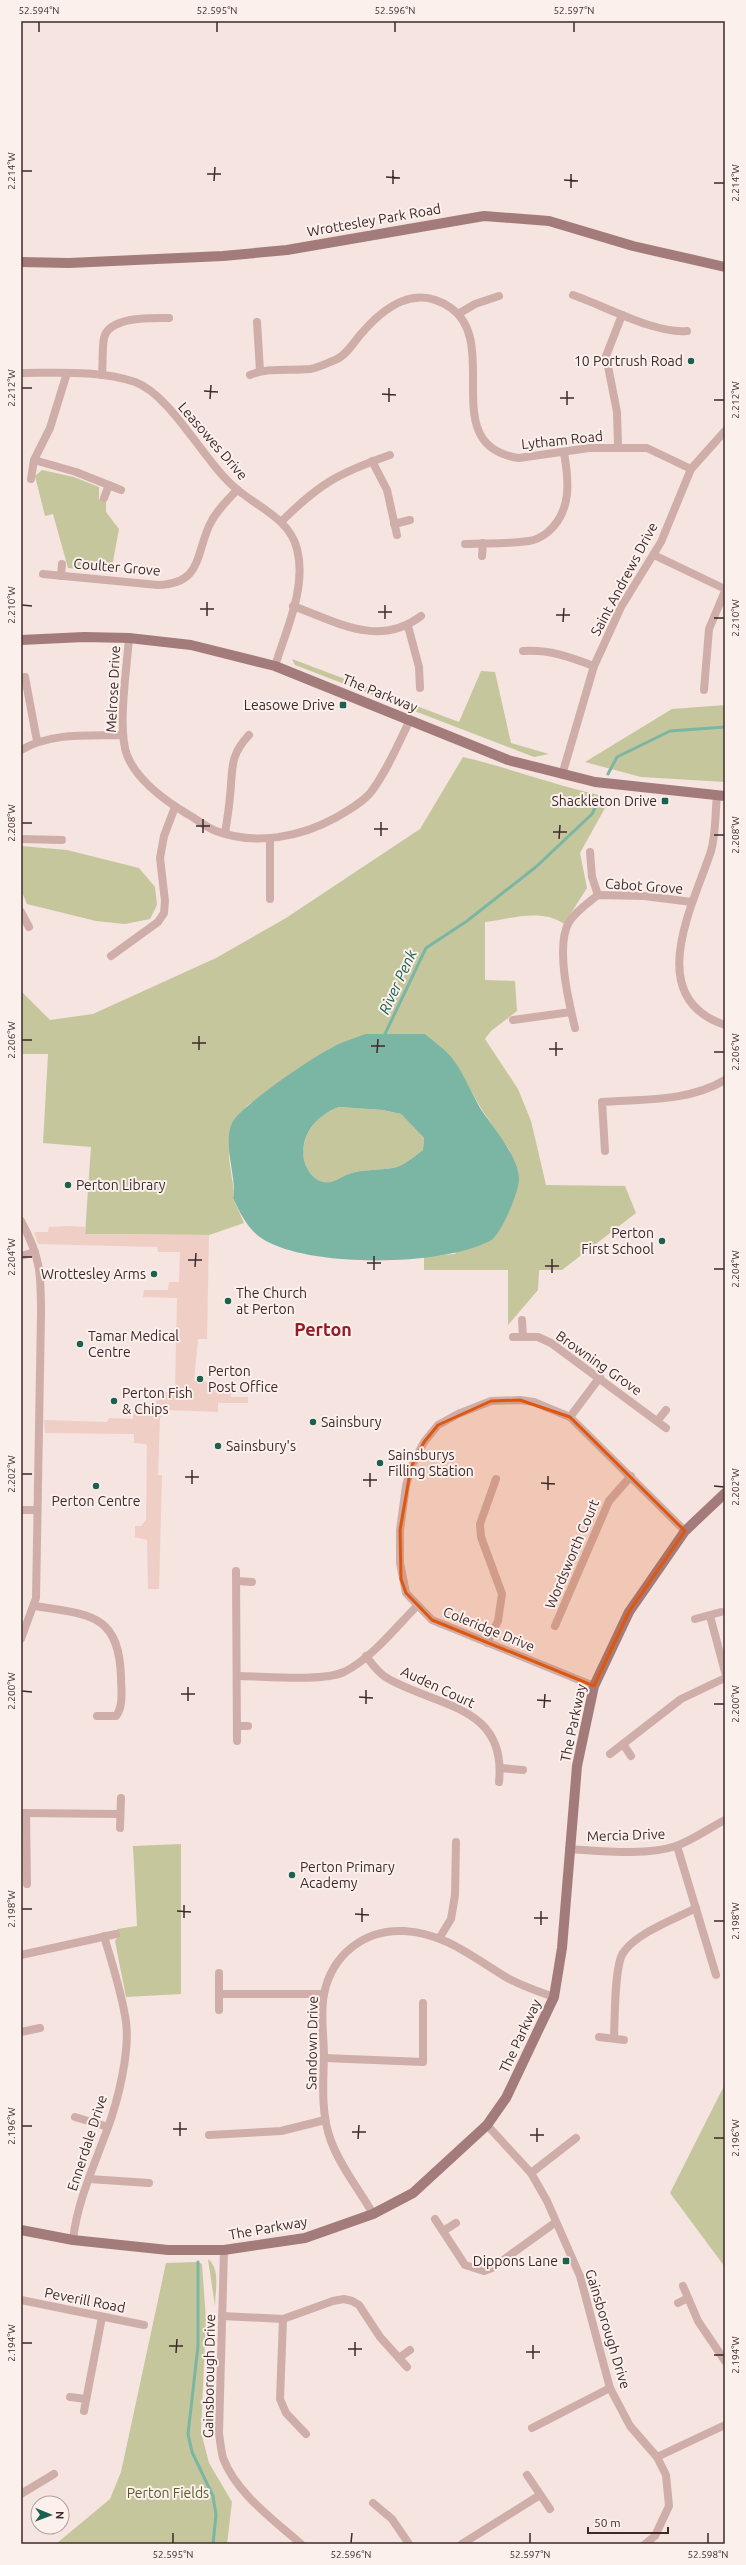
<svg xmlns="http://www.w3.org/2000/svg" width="746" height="2565" viewBox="0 0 746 2565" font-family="Ubuntu,sans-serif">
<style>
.green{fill:#c6c69d}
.plaza{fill:#efcec5}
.water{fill:#7bb6a4;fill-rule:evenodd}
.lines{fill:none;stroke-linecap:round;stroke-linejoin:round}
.stream{stroke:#7bb6a4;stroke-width:3}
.street{stroke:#cfaea9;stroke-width:8}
.secondary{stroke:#a37b7a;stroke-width:10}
.marked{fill:#df570e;fill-opacity:0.2;stroke:#df570e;stroke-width:3;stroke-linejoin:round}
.ticks{fill:none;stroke:#3c2a2a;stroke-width:1.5}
.poi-dot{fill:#1a624f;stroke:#fcf0ed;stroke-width:1.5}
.labels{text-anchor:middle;stroke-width:4;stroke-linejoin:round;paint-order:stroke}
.street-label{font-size:14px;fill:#3c2a2a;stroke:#fcf0ed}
.poi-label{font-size:14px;fill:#3c2a2a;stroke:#fcf0ed;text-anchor:start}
.park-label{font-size:14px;fill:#5b5d2b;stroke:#fcf0ed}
.water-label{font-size:15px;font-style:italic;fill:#1a624f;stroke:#fcf0ed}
.district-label{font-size:18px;font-weight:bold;fill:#931a26;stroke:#fcf0ed}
.neatline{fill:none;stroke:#3c2a2a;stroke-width:1.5}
.ticks-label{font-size:10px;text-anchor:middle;fill:#3c2a2a}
</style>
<rect width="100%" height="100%" fill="#f5e4df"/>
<g class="green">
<polygon points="42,470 74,477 99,487 99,499 106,502 106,512 119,529 111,572 68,568 53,514 45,516 35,476"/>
<polygon points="292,659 459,722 481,671 495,672 511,743 549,754 534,757 295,665"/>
<polygon points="725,705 725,782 641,777 585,762 672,709"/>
<path d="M463 757C514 769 562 788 613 798L605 808 580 853 587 888 564 924C542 908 510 919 485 922V980L515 981 517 1011 491 1031 485 1039 518 1089 531 1121 546 1185 625 1186 636 1213 562 1270H539L538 1290 508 1325V1270H424V1257L455 1254 510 1151 482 1110 453 1059 390 1034H365L331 1048 248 1105 232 1123 229 1158 234 1192 233 1198 244 1223 209 1235 85 1234 91 1147 43 1143 48 1054H21V991L50 1020 93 1014 216 958 286 918 420 829Z"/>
<polygon points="21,846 67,850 139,868 155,887 157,905 150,919 125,924 96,921 27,904 21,890"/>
<path d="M339 1107 383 1110 401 1114 424 1138 423 1150C416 1155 406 1164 397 1167 381 1171 363 1168 346 1175 337 1179 331 1185 320 1181 312 1178 306 1168 304 1160 300 1134 316 1116 339 1107Z"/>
<polygon points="181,1844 181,1994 126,1997 115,1941 118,1936 117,1929 137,1926 133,1846"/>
<polygon points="725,2084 725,2267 670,2193"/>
<path d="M208 2259C221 2269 215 2292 215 2306Z"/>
<polygon points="198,2262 202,2264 206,2320 201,2432 209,2463 232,2502 227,2544 56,2544 110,2499 121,2472 166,2263"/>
</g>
<polygon class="plaza" points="69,1226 86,1227 85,1234 209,1235 207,1339 198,1339 194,1381 213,1382 213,1389 231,1390 231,1397 248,1397 248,1403 218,1403 218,1412 169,1410 160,1417 158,1475 162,1475 159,1589 148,1589 147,1540 135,1537 135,1526 141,1526 146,1520 147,1446 145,1444 134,1443 134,1434 45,1433 44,1420 107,1422 109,1418 133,1419 134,1405 156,1405 156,1392 175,1392 177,1298 143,1297 144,1290 168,1290 169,1282 179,1282 180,1252 158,1252 157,1247 38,1244 34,1232 48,1232 49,1227"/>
<path class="water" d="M365 1034H425C434 1042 445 1049 452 1058 462 1070 473 1096 482 1111 494 1128 519 1158 519 1179 519 1192 501 1235 490 1241 441 1266 319 1267 270 1243 250 1234 242 1217 233 1198 238 1181 222 1144 232 1123 239 1107 313 1057 331 1048 341 1042 353 1039 365 1034ZM339 1107 383 1110 401 1114 424 1138 423 1150C416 1155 406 1164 397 1167 381 1171 363 1168 346 1175 337 1179 331 1185 320 1181 312 1178 306 1168 304 1160 300 1134 316 1116 339 1107Z"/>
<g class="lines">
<g class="stream">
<polyline points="608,774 617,757 670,731 725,727"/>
<polyline points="384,1036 426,948 467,921 537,866 592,814 601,796"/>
<polyline points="198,2262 198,2346 188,2434 192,2452 213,2496 216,2515 213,2544"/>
</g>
<g class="street">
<path d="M573 295C605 306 655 334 687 331"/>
<polyline points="458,314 475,304 499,296"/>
<polyline points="257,322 260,371"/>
<path d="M21 373C58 373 100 370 135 382 173 396 205 465 239 491 260 508 290 520 297 549 307 587 286 630 275 666"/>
<path d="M102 375C103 363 102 349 104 338 109 316 152 318 169 318"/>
<path d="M250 375C269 367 290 371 310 369 318 368 327 363 335 360 346 356 353 343 361 334 384 307 415 283 451 308 502 344 436 447 519 458L589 448H647L691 469"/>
<polyline points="618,447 617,412 606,356 622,315"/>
<polyline points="34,460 76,472 121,490"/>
<polyline points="372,461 387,490 397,535"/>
<polyline points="31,479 34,460 50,428 67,373"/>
<polyline points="104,498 109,485"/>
<path d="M282 521C320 483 339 473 390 455"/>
<polyline points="394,524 410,520"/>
<path d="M465 544C486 543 508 544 529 541 536 540 543 536 548 532 572 511 569 481 564 453"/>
<polyline points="654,555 725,589"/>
<polyline points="482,556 483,543"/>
<path d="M43 574 158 585C201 583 195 558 209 526 215 512 227 501 237 490"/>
<polyline points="61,576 62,564"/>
<path d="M293 606C337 622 379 648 421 616"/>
<polyline points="408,626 419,667 420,688"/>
<path d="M129 638C127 668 117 729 127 755 137 781 167 802 189 815 198 820 206 827 216 831 256 846 301 837 337 817 349 810 363 802 371 792 387 771 398 744 410 720"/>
<path d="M523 651C549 649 570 657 594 666"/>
<polyline points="25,677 37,741"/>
<polyline points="704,690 709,629 725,591"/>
<path d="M21 750C52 732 88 736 123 735"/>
<polyline points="562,775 594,666 621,607 661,542 691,469 725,431"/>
<path d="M717 796C715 814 716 834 711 851 694 904 642 997 725 1025"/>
<path d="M225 833C227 821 229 808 230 796 233 769 229 756 249 735"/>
<polyline points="270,838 270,899"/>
<polyline points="21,839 62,840"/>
<polyline points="590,852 592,877 598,895"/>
<polyline points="21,912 29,927"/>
<polyline points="111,956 158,922 164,913 165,901 160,858 164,836 175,807"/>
<polyline points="513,1020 571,1012"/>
<path d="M575 1028C569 1003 555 946 569 922 576 911 588 903 598 895L644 896 692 902"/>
<path d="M605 1151 602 1102C643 1099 688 1102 725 1080"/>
<path d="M21 1221C41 1258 41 1274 41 1314L36 1598 21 1639"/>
<polyline points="21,1256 35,1252"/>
<polyline points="522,1320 523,1337"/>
<polyline points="513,1337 538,1337 551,1343 666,1428"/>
<polyline points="570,1417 600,1377"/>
<polyline points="658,1420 666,1410"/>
<polyline points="21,1510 37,1510"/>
<polyline points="236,1571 237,1741"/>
<polyline points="237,1581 252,1582"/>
<path d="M35 1606C88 1615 119 1612 121 1677 121 1689 124 1706 116 1716H97"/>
<polyline points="710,1616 725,1672"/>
<polyline points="695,1619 721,1612"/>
<polyline points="555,1626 609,1501 631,1476"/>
<polyline points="487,1643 498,1621 502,1594 481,1537 480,1524 496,1479"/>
<path d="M366 1656C372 1664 378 1673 387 1678 437 1707 507 1705 499 1782"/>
<path d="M237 1676C263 1676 322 1682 344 1672 372 1658 395 1628 417 1606"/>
<polyline points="594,1686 432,1620 406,1593 400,1563 400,1530 406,1486 411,1467 424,1442 438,1425 458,1414 491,1401 520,1400 534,1402 570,1417 685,1531"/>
<polyline points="238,1726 248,1726"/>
<polyline points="623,1744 631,1756"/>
<polyline points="610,1754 681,1699 725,1678"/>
<polyline points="500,1768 523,1770"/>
<polyline points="21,1813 120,1814"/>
<polyline points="26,1813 27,1884"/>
<polyline points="120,1828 121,1798"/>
<polyline points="677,1846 716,1975"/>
<path d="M569 1849C602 1851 646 1856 676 1846 693 1840 709 1828 725 1820"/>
<polyline points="440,1937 451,1919 455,1895 456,1842"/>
<polyline points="21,1955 116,1934"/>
<polyline points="219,1973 219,2010"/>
<polyline points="219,1994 324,1994"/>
<polyline points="21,2032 40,2028"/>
<polyline points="599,2037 624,2040"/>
<path d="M614 2038C615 2020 614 1967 623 1953 636 1933 675 1919 696 1908"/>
<polyline points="324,2058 423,2062 423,2003"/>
<polyline points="75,2117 108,2127"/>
<polyline points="487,2125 531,2173 547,2201 580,2276 610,2388 630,2426 657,2457 666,2475 669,2506 655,2536 645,2544"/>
<polyline points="209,2135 281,2131 325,2120"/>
<polyline points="531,2173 576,2138"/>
<polyline points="89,2179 149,2183"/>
<path d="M373 2214C359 2189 341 2168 331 2141 321 2115 323 2085 324 2057 324 2037 320 2014 324 1994 332 1955 364 1929 404 1931 444 1933 471 1956 504 1976 519 1985 537 1991 554 1997"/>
<polyline points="435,2219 465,2265 484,2271 492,2268 556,2222"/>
<polyline points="443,2231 456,2223"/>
<path d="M73 2240C77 2202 94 2166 107 2130 118 2101 130 2052 126 2022 122 1993 112 1964 104 1936"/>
<path d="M224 2250 219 2433C220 2441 221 2450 223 2458 236 2493 274 2520 301 2544"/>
<polyline points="683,2286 698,2321 725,2361"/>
<polyline points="21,2300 144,2325"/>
<polyline points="678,2303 688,2298"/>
<polyline points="222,2316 283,2319 333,2301 344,2299 352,2301 359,2305 380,2337 407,2367"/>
<polyline points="283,2319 280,2399 286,2413 306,2434"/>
<polyline points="399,2358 410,2350"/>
<polyline points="70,2397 86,2399"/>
<polyline points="84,2411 102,2317"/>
<polyline points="532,2428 610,2388"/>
<polyline points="657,2457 725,2425"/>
<polyline points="527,2475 550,2509"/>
<polyline points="21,2494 54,2474"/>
<polyline points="373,2503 392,2519 409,2544"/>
<polyline points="462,2544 540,2495"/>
</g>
<g class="secondary">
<polyline points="21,262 69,263 223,256 287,250 484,216 549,221 633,246 725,267"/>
<polyline points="21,640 84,637 129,638 191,645 275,666 508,760 595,782 725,796"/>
<polyline points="21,2230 73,2240 168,2250 224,2250 305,2238 373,2214 413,2193 487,2125 506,2098 554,1997 562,1948 577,1766 594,1686 629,1612 685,1531 725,1493"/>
</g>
</g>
<path class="marked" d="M520 1400 570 1417 685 1531 629 1612 594 1686 432 1620 406 1593 401 1579 400 1530 411 1467 424 1442 438 1425 491 1401Z"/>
<path class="ticks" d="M39 32V22M217 32V22M395 32V22M574 32V22M22 171H32M207 174H221M386 177 400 178M564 180 578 181M214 181 215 167M714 183H724M393 184V170M571 188V174M22 388H32M204 391 218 392M382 394 396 395M560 398H574M210 399 211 385M714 400H724M389 402V388M567 405V391M22 605 32 606M200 609H214M378 612H392M556 615H570M207 616V602M714 618H724M385 619V605M563 622 564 608M22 823H32M196 826H210M374 829H388M553 832H567M203 833V819M714 835H724M381 836V822M559 839 560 825M22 1040H32M192 1043H206M371 1046H385M549 1049H563M199 1050V1036M714 1052H724M377 1053 378 1039M556 1056V1042M22 1257H32M188 1260H202M367 1263H381M545 1266H559M195 1267 196 1253M714 1269H724M374 1270V1256M552 1273V1259M22 1474H32M185 1477H199M363 1480H377M541 1483 555 1484M192 1484V1470M714 1486 724 1487M370 1487V1473M548 1490V1476M22 1691 32 1692M181 1694H195M359 1697 373 1698M537 1700 551 1701M188 1701V1687M366 1704V1690M714 1704H724M544 1708 545 1694M22 1909H32M177 1911 191 1912M355 1914 369 1915M184 1918V1905M534 1918H548M714 1921H724M362 1922V1908M541 1925V1911M22 2126H32M173 2129H187M352 2132H366M530 2135H544M180 2136V2122M714 2138H724M358 2139 359 2125M537 2142V2128M22 2343H32M169 2346H183M348 2349H362M526 2352H540M176 2353 177 2339M714 2355H724M355 2356V2342M533 2359V2345M173 2543V2533M351 2543 352 2533M530 2543V2533M708 2543V2533"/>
<g class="poi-dot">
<circle cx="691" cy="361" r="4"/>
<rect x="339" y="701" width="8" height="8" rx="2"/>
<rect x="661" y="797" width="8" height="8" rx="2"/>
<circle cx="68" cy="1185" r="4"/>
<circle cx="662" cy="1241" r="4"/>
<circle cx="154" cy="1274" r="4"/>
<circle cx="228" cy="1301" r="4"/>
<circle cx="80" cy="1344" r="4"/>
<circle cx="200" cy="1379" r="4"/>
<circle cx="114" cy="1401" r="4"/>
<circle cx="313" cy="1422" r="4"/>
<circle cx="218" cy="1446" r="4"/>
<circle cx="380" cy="1463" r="4"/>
<circle cx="96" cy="1486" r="4"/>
<circle cx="292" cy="1875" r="4"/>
<rect x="562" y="2257" width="8" height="8" rx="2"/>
</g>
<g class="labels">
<g class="street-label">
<text transform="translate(374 220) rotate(-10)" y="5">Wrottesley Park Road</text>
<text transform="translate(562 440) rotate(-6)" y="5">Lytham Road</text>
<text transform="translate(213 441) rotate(49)" y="5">Leasowes Drive</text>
<text transform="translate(117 567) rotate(5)" y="5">Coulter Grove</text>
<text transform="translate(624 579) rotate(-62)" y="5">Saint Andrews Drive</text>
<text transform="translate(113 689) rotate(-87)" y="5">Melrose Drive</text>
<text transform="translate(380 693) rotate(22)" y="5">The Parkway</text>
<text transform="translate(644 886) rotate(4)" y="5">Cabot Grove</text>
<text transform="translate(599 1363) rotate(35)" y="5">Browning Grove</text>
<text transform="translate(572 1554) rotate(-67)" y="5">Wordsworth Court</text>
<text transform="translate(489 1629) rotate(22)" y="5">Coleridge Drive</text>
<text transform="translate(438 1687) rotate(25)" y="5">Auden Court</text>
<text transform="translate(573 1723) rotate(-78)" y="5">The Parkway</text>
<text transform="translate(626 1835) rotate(-2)" y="5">Mercia Drive</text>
<text transform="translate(520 2036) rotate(-65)" y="5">The Parkway</text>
<text transform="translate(312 2043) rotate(-89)" y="5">Sandown Drive</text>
<text transform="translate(87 2143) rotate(-72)" y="5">Ennerdale Drive</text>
<text transform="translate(268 2228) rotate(-10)" y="5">The Parkway</text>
<text transform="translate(85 2300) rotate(11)" y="5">Peverill Road</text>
<text transform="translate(608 2329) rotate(73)" y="5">Gainsborough Drive</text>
<text transform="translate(209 2376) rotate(-89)" y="5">Gainsborough Drive</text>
</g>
<g class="poi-label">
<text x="683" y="366" text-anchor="end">10 Portrush Road</text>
<text x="335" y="710" text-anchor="end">Leasowe Drive</text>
<text x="657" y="806" text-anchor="end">Shackleton Drive</text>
<text x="76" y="1190">Perton Library</text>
<text x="654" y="1238" text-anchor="end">Perton<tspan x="654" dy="16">First School</tspan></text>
<text x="146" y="1279" text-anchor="end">Wrottesley Arms</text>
<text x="236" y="1298">The Church<tspan x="236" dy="16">at Perton</tspan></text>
<text x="88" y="1341">Tamar Medical<tspan x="88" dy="16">Centre</tspan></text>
<text x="208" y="1376">Perton<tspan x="208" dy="16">Post Office</tspan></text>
<text x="122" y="1398">Perton Fish<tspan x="122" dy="16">&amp; Chips</tspan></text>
<text x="321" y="1427">Sainsbury</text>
<text x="226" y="1451">Sainsbury's</text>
<text x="388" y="1460">Sainsburys<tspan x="388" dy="16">Filling Station</tspan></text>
<text x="96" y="1506" text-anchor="middle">Perton Centre</text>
<text x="300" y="1872">Perton Primary<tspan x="300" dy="16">Academy</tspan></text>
<text x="558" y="2266" text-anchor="end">Dippons Lane</text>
</g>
<g class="park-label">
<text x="168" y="2498">Perton Fields</text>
</g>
<g class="water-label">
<text transform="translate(398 982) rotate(-65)" y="5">River Penk</text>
</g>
<g class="district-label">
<text x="323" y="1336">Perton</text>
</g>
</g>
<rect width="746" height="2565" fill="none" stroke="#fcf0ed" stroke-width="44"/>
<g transform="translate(50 2515) rotate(91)"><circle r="19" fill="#fcf0ed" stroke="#afa19f"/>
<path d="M0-3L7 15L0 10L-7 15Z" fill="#1a624f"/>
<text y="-6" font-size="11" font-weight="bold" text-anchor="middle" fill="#3c2a2a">N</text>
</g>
<path d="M588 2527v6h80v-6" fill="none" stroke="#3c2a2a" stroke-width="2"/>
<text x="594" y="2527" font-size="12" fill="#3c2a2a" stroke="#fcf0ed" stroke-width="3" paint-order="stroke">50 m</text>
<rect x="22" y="22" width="702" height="2521" class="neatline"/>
<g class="ticks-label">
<text x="39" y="14">52.594°N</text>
<text x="217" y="14">52.595°N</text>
<text x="395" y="14">52.596°N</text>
<text x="574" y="14">52.597°N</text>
<text transform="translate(11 171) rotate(-90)" y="4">2.214°W</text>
<text transform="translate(735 183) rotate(-90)" y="4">2.214°W</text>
<text transform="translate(11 388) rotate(-90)" y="4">2.212°W</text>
<text transform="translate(735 400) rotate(-90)" y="4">2.212°W</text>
<text transform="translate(11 605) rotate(-90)" y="4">2.210°W</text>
<text transform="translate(735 618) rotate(-90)" y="4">2.210°W</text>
<text transform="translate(11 823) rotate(-90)" y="4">2.208°W</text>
<text transform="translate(735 835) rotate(-90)" y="4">2.208°W</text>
<text transform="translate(11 1040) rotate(-90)" y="4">2.206°W</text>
<text transform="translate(735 1052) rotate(-90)" y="4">2.206°W</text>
<text transform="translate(11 1257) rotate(-90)" y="4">2.204°W</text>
<text transform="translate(735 1269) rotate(-90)" y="4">2.204°W</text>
<text transform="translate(11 1474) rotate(-90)" y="4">2.202°W</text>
<text transform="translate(735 1487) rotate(-90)" y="4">2.202°W</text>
<text transform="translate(11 1691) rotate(-90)" y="4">2.200°W</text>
<text transform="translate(735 1704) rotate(-90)" y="4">2.200°W</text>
<text transform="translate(11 1909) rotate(-90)" y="4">2.198°W</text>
<text transform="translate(735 1921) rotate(-90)" y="4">2.198°W</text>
<text transform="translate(11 2126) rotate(-90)" y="4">2.196°W</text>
<text transform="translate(735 2138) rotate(-90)" y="4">2.196°W</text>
<text transform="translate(11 2343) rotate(-90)" y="4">2.194°W</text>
<text transform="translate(735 2355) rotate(-90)" y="4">2.194°W</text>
<text x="173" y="2558">52.595°N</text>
<text x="351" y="2558">52.596°N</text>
<text x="530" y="2558">52.597°N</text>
<text x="708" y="2558">52.598°N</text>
</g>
</svg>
